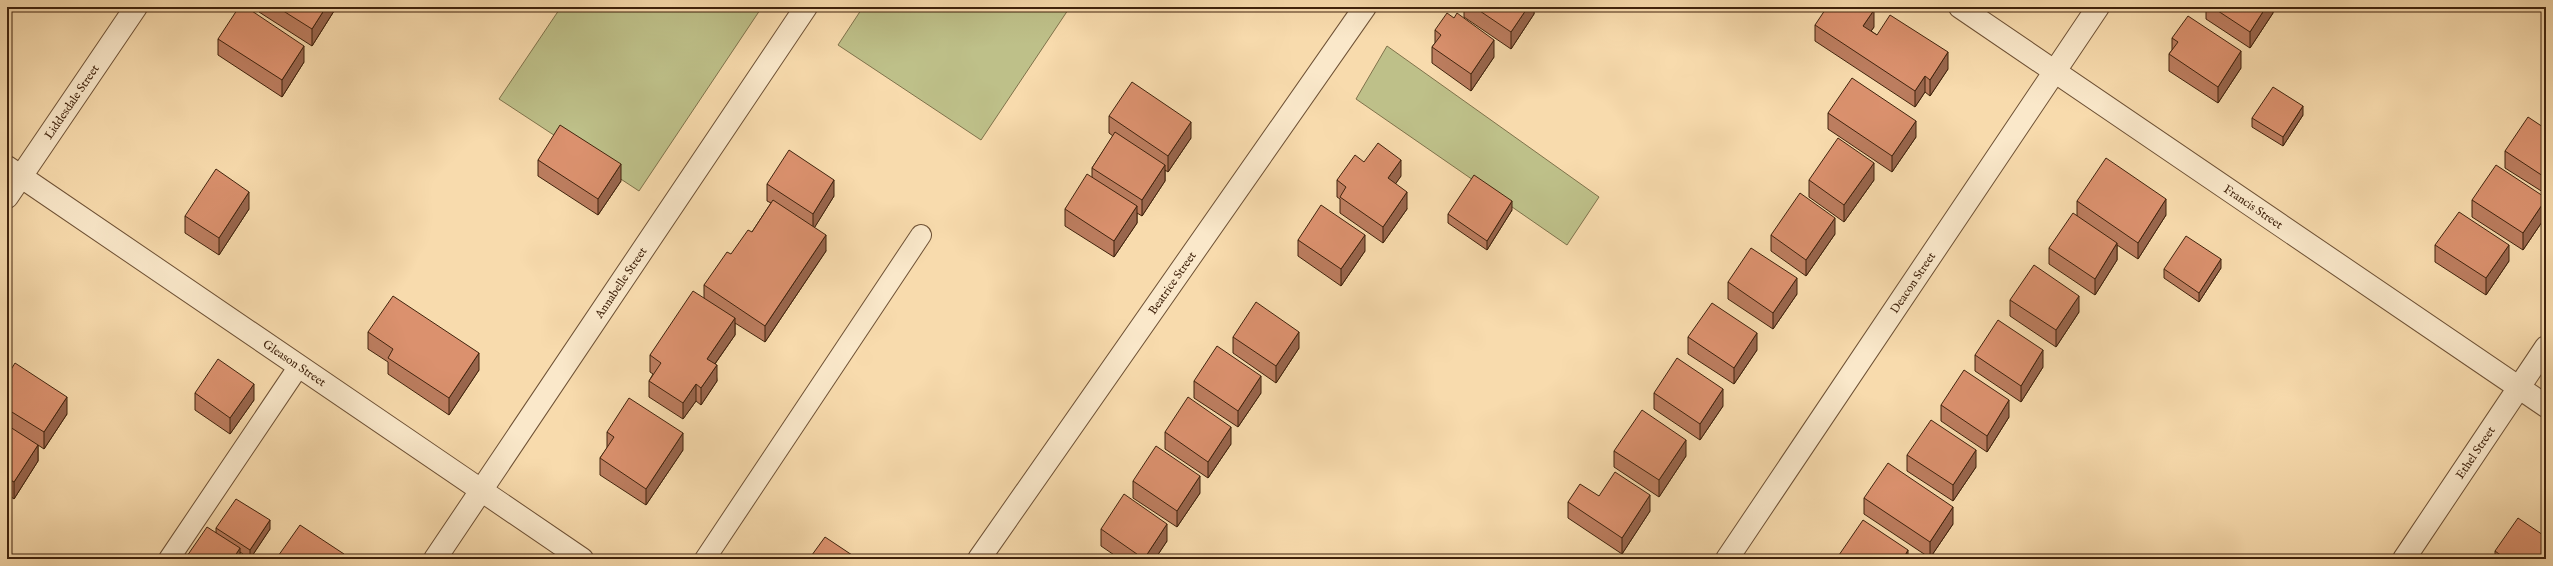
<svg xmlns="http://www.w3.org/2000/svg" width="2553" height="566" viewBox="0 0 2553 566" font-family="'IM FELL English',serif">
<style>
.green{fill:#bec089;stroke:#7f724b}
.lines{fill:none;stroke-linecap:round;stroke-linejoin:round}
.lane-casing{stroke:#6e5135;stroke-width:22}
.street-casing{stroke:#6e5135;stroke-width:24}
.lane{stroke:#fae8ca;stroke-width:20}
.street{stroke:#fae8ca;stroke-width:22}
.wall{fill:#bc7d5f;stroke:#40230d}
.shaded-wall{fill:#99664d;stroke:#40230d}
.building{fill:#db916e;stroke:#40230d}
.labels{text-anchor:middle;stroke-width:3;stroke-linejoin:round;paint-order:stroke}
.street-label{font-size:12px;fill:#40230d;stroke:#fae8ca}
</style>
<rect width="100%" height="100%" fill="#f8dbad"/>
<filter id="stains"><feTurbulence type="fractalNoise" baseFrequency=".005" numOctaves="4"/><feColorMatrix values="0 0 0 0 .2 0 0 0 0 .09 0 0 0 0 .02 0 0 0 .5 -.17"/></filter>
<radialGradient id="worn" r=".72"><stop offset=".6" stop-color="#630" stop-opacity="0"/><stop offset="1" stop-color="#630" stop-opacity=".3"/></radialGradient>
<g class="green">
<polygon points="561,7 762,7 639,191 499,99"/>
<polygon points="863,7 1070,7 981,140 838,45"/>
<polygon points="1387,46 1599,197 1567,245 1356,99"/>
</g>
<g class="lines">
<g class="lane-casing">
<g id="lane">
<polyline points="169,559 299,366"/>
<polyline points="705,559 921,235"/>
</g>
</g>
<g class="street-casing">
<g id="street">
<path id="s1" d="M1960 7 2546 406"/>
<path id="s2" d="M7 167 582 559"/>
<path id="s3" d="M7 197 136 7"/>
<path id="s4" d="M435 559 806 7"/>
<path id="s5" d="M979 559 1365 7"/>
<path id="s6" d="M1727 559 2098 7"/>
<path id="s7" d="M2404 559 2546 347"/>
</g>
</g>
<use href="#lane" class="lane"/>
<use href="#street" class="street"/>
</g>
<g class="wall">
<polygon points="259,7 334,7 334,11 312,46 259,12"/>
<polygon points="1461,7 1534,7 1534,14 1511,49 1464,17 1464,9"/>
<polygon points="2206,7 2273,7 2273,13 2250,48 2206,19"/>
<polygon points="1815,25 1874,27 1871,31 1877,35 1948,69 1930,96 1925,92 1915,107 1815,41"/>
<polygon points="1435,30 1494,57 1471,91 1432,63 1432,47 1435,43"/>
<polygon points="2172,38 2241,68 2218,103 2169,71 2169,54 2172,50"/>
<polygon points="218,39 304,62 282,97 218,55"/>
<polygon points="1828,113 1916,137 1892,172 1828,129"/>
<polygon points="2303,115 2283,146 2252,127 2252,118"/>
<polygon points="1109,116 1191,138 1168,172 1165,170 1165,181 1142,216 1137,213 1137,223 1114,257 1065,226 1065,209 1092,177 1092,168 1113,136 1109,133"/>
<polygon points="2546,129 2546,194 2505,168 2505,151"/>
<polygon points="538,160 621,181 598,215 538,176"/>
<polygon points="1364,162 1401,176 1395,184 1407,209 1383,243 1340,213 1340,199 1337,197 1337,180"/>
<polygon points="1809,180 1874,180 1844,222 1809,197"/>
<polygon points="767,184 834,196 814,228 826,251 765,342 735,323 735,335 715,364 717,381 701,405 696,401 683,419 649,397 649,381 653,374 650,372 650,355 704,298 704,285 752,232 771,203 767,201"/>
<polygon points="2546,198 2546,216 2523,250 2472,217 2472,200"/>
<polygon points="2077,201 2166,215 2138,259 2117,245 2117,260 2095,295 2049,264 2049,248 2077,216"/>
<polygon points="249,209 219,255 185,233 185,216"/>
<polygon points="1512,210 1487,250 1448,223 1448,214"/>
<polygon points="1835,234 1806,276 1771,251 1771,235"/>
<polygon points="1298,240 1365,251 1341,286 1298,256"/>
<polygon points="2435,245 2509,261 2486,295 2435,262"/>
<polygon points="2221,268 2199,302 2164,278 2164,269"/>
<polygon points="1728,282 1797,294 1773,329 1728,299"/>
<polygon points="2010,300 2079,312 2056,347 2010,316"/>
<polygon points="368,332 479,370 449,415 388,374 388,362 368,349"/>
<polygon points="1233,337 1299,348 1276,383 1233,353"/>
<polygon points="1688,337 1757,350 1734,384 1688,354"/>
<polygon points="1975,355 2043,367 2021,402 1975,371"/>
<polygon points="7,376 67,414 44,449 38,445 38,461 14,499 7,494"/>
<polygon points="1194,381 1261,393 1238,427 1194,398"/>
<polygon points="195,393 254,400 230,434 195,410"/>
<polygon points="1654,393 1723,406 1700,440 1654,409"/>
<polygon points="1941,405 2009,417 1987,452 1941,421"/>
<polygon points="607,432 683,450 646,505 600,475 600,458 607,448"/>
<polygon points="1165,432 1231,444 1208,478 1165,449"/>
<polygon points="1614,451 1686,456 1659,497 1614,467"/>
<polygon points="1907,455 1976,467 1953,501 1907,471"/>
<polygon points="1133,481 1200,493 1177,527 1133,498"/>
<polygon points="1599,496 1650,511 1622,554 1568,518 1568,502"/>
<polygon points="1864,498 1953,524 1930,558 1864,514"/>
<polygon points="216,528 270,529 250,559 240,552 240,557 239,559 187,559 187,556 216,533"/>
<polygon points="1101,529 1167,541 1155,559 1120,559 1101,546"/>
<polygon points="2495,551 2546,559 2495,559"/>
<polygon points="1839,555 1908,559 1839,559"/>
</g>
<g class="shaded-wall">
<polygon points="7,7 12,7 7,14"/>
<polygon points="326,7 334,7 334,11 312,46 312,29"/>
<polygon points="1528,7 1534,7 1534,14 1511,49 1511,32"/>
<polygon points="2266,7 2273,7 2273,13 2250,48 2250,32"/>
<polygon points="1874,10 1874,27 1863,42 1863,26"/>
<polygon points="1494,40 1494,57 1471,91 1471,74"/>
<polygon points="304,46 304,62 282,97 282,80"/>
<polygon points="2241,51 2241,68 2218,103 2218,87"/>
<polygon points="1948,52 1948,69 1930,96 1930,80"/>
<polygon points="1925,76 1925,92 1915,107 1915,91"/>
<polygon points="2303,106 2303,115 2283,146 2283,137"/>
<polygon points="1916,121 1916,137 1892,172 1892,156"/>
<polygon points="1191,122 1191,138 1168,172 1168,156"/>
<polygon points="1401,160 1401,176 1388,195 1388,178"/>
<polygon points="1874,163 1874,180 1844,222 1844,205"/>
<polygon points="621,164 621,181 598,215 598,199"/>
<polygon points="1165,165 1165,181 1142,216 1142,200"/>
<polygon points="834,180 834,196 813,230 813,214"/>
<polygon points="249,192 249,209 219,255 219,238"/>
<polygon points="1407,192 1407,209 1383,243 1383,227"/>
<polygon points="2166,199 2166,215 2138,259 2138,243"/>
<polygon points="2546,199 2546,216 2523,250 2523,233"/>
<polygon points="1512,201 1512,210 1487,250 1487,241"/>
<polygon points="1137,206 1137,223 1114,257 1114,241"/>
<polygon points="1835,218 1835,234 1806,276 1806,260"/>
<polygon points="826,235 826,251 765,342 765,326"/>
<polygon points="1365,235 1365,251 1341,286 1341,269"/>
<polygon points="2117,243 2117,260 2095,295 2095,279"/>
<polygon points="2509,245 2509,261 2486,295 2486,278"/>
<polygon points="2221,259 2221,268 2199,302 2199,293"/>
<polygon points="1797,278 1797,294 1773,329 1773,313"/>
<polygon points="2079,296 2079,312 2056,347 2056,330"/>
<polygon points="735,318 735,335 707,375 707,359"/>
<polygon points="1299,332 1299,348 1276,383 1276,366"/>
<polygon points="1757,333 1757,350 1734,384 1734,368"/>
<polygon points="2043,350 2043,367 2021,402 2021,386"/>
<polygon points="479,353 479,370 449,415 449,398"/>
<polygon points="717,365 717,381 701,405 701,388"/>
<polygon points="1261,376 1261,393 1238,427 1238,411"/>
<polygon points="254,384 254,400 230,434 230,418"/>
<polygon points="696,384 696,401 683,419 683,403"/>
<polygon points="1723,389 1723,406 1700,440 1700,424"/>
<polygon points="67,397 67,414 44,449 44,432"/>
<polygon points="2009,400 2009,417 1987,452 1987,436"/>
<polygon points="1231,427 1231,444 1208,478 1208,462"/>
<polygon points="683,433 683,450 646,505 646,489"/>
<polygon points="1686,440 1686,456 1659,497 1659,480"/>
<polygon points="38,445 38,461 14,499 14,482"/>
<polygon points="1976,450 1976,467 1953,501 1953,485"/>
<polygon points="1200,476 1200,493 1177,527 1177,511"/>
<polygon points="1650,495 1650,511 1622,554 1622,538"/>
<polygon points="1953,507 1953,524 1930,558 1930,542"/>
<polygon points="270,520 270,529 250,559 250,550"/>
<polygon points="1167,524 1167,541 1155,559 1144,559"/>
<polygon points="240,548 240,557 239,559 233,559"/>
<polygon points="1908,550 1908,559 1903,559"/>
<polygon points="344,554 344,559 341,559"/>
</g>
<g class="building">
<polygon points="239,7 246,7 304,46 282,80 218,39"/>
<polygon points="277,7 326,7 312,29"/>
<polygon points="1474,7 1528,7 1511,32"/>
<polygon points="1827,7 1869,7 1874,10 1863,26 1877,35 1890,15 1948,52 1930,80 1925,76 1915,91 1815,25"/>
<polygon points="2212,7 2266,7 2250,32"/>
<polygon points="1447,13 1454,18 1457,13 1494,40 1471,74 1432,47 1441,35 1435,30"/>
<polygon points="2188,16 2241,51 2218,87 2169,54 2178,42 2172,38"/>
<polygon points="1852,78 1916,121 1892,156 1828,113"/>
<polygon points="1132,82 1191,122 1168,156 1109,116"/>
<polygon points="2273,87 2303,106 2283,137 2252,118"/>
<polygon points="2528,117 2546,129 2546,178 2505,151"/>
<polygon points="560,125 621,164 598,199 538,160"/>
<polygon points="1115,132 1165,165 1142,200 1092,168"/>
<polygon points="1838,138 1874,163 1844,205 1809,180"/>
<polygon points="1378,143 1401,160 1388,178 1407,192 1383,227 1340,197 1346,187 1337,180 1355,155 1364,162"/>
<polygon points="789,150 834,180 813,214 767,184"/>
<polygon points="2106,158 2166,199 2138,243 2077,201"/>
<polygon points="2496,165 2546,198 2546,199 2523,233 2472,200"/>
<polygon points="216,169 249,192 219,238 185,216"/>
<polygon points="1087,174 1137,206 1114,241 1065,209"/>
<polygon points="1474,175 1512,201 1487,241 1448,214"/>
<polygon points="1800,193 1835,218 1806,260 1771,235"/>
<polygon points="773,200 826,235 765,326 704,285 727,252 731,254 748,230 752,232"/>
<polygon points="1321,205 1365,235 1341,269 1298,240"/>
<polygon points="2459,212 2509,245 2486,278 2435,245"/>
<polygon points="2073,213 2117,243 2095,279 2049,248"/>
<polygon points="2186,236 2221,259 2199,293 2164,269"/>
<polygon points="1751,248 1797,278 1773,313 1728,282"/>
<polygon points="2034,265 2079,296 2056,330 2010,300"/>
<polygon points="693,291 735,318 707,359 717,365 701,388 696,384 683,403 649,381 661,363 650,355"/>
<polygon points="393,296 479,353 449,398 388,358 393,349 368,332"/>
<polygon points="1256,302 1299,332 1276,366 1233,337"/>
<polygon points="1712,303 1757,333 1734,368 1688,337"/>
<polygon points="1998,320 2043,350 2021,386 1975,355"/>
<polygon points="1217,346 1261,376 1238,411 1194,381"/>
<polygon points="1677,358 1723,389 1700,424 1654,393"/>
<polygon points="218,359 254,384 230,418 195,393"/>
<polygon points="15,363 67,397 44,432 7,409 7,376"/>
<polygon points="1964,370 2009,400 1987,436 1941,405"/>
<polygon points="1188,397 1231,427 1208,462 1165,432"/>
<polygon points="629,398 683,433 646,489 600,458 614,437 607,432"/>
<polygon points="1642,410 1686,440 1659,480 1614,451"/>
<polygon points="1931,420 1976,450 1953,485 1907,455"/>
<polygon points="7,425 38,445 14,482 7,478"/>
<polygon points="1156,446 1200,476 1177,511 1133,481"/>
<polygon points="1888,463 1953,507 1930,542 1864,498"/>
<polygon points="1615,472 1650,495 1622,538 1568,502 1580,484 1599,496"/>
<polygon points="1124,494 1167,524 1144,559 1101,529"/>
<polygon points="236,499 270,520 250,550 216,528"/>
<polygon points="2518,518 2546,537 2546,557 2544,559 2506,559 2495,551"/>
<polygon points="1863,520 1908,550 1903,559 1846,559 1839,555"/>
<polygon points="300,525 344,554 341,559 276,559"/>
<polygon points="207,527 240,548 233,559 192,559 187,556"/>
<polygon points="825,537 858,559 809,559"/>
</g>
<g class="labels">
<g class="street-label">
<text dy="4" stroke="none"><textPath href="#s3" startOffset="115">Liddesdale Street</textPath></text>
<text dy="4" stroke="none"><textPath href="#s1" startOffset="355">Francis Street</textPath></text>
<text dy="4" stroke="none"><textPath href="#s4" startOffset="333">Annabelle Street</textPath></text>
<text dy="4" stroke="none"><textPath href="#s5" startOffset="337">Beatrice Street</textPath></text>
<text dy="4" stroke="none"><textPath href="#s6" startOffset="333">Deacon Street</textPath></text>
<text dy="4" stroke="none"><textPath href="#s2" startOffset="348">Gleason Street</textPath></text>
<text dy="4" stroke="none"><textPath href="#s7" startOffset="128">Ethel Street</textPath></text>
</g>
</g>
<rect width="2553" height="566" fill="none" stroke="#f8dbad" stroke-width="24"/>
<rect x="8" y="8" width="2537" height="550" fill="none" stroke="#40230d" stroke-width="2"/>
<rect x="12" y="12" width="2529" height="542" fill="none" stroke="#40230d"/>
<rect width="100%" height="100%" filter="url(#stains)"/>
<rect width="100%" height="100%" fill="url(#worn)"/>
</svg>
